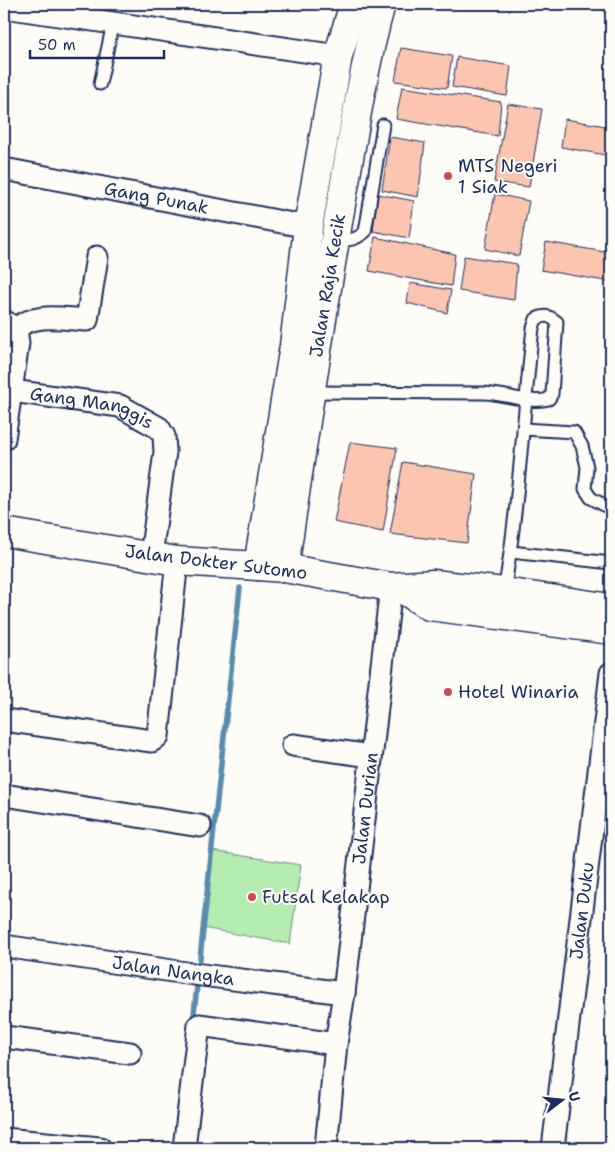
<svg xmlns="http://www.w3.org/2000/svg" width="615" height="1152" viewBox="0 0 615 1152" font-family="'Shantell Sans',sans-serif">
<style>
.green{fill:#b5edb0;stroke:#688e87}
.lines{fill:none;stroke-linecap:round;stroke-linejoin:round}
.stream{stroke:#598cae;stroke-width:5.5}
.building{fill:#fcc5af;stroke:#1b2f5e}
.service-casing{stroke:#1b2f5e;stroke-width:15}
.minor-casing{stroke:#1b2f5e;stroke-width:25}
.tertiary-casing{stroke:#1b2f5e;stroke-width:31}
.secondary-casing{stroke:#1b2f5e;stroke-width:31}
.service{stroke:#fdfcf7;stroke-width:11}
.minor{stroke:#fdfcf7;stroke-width:21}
.tertiary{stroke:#fdfcf7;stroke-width:28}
.secondary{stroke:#fdfcf7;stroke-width:28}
.poi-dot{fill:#d1495b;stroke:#fdfcf7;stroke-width:2}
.labels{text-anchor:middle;stroke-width:4;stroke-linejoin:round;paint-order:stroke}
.poi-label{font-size:18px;fill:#1b2f5e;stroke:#fdfcf7;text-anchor:start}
.street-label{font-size:18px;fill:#1b2f5e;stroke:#fdfcf7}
</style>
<rect width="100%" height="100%" fill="#fdfcf7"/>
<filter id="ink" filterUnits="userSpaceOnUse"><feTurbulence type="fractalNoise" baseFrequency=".02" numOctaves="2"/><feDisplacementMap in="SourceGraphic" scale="10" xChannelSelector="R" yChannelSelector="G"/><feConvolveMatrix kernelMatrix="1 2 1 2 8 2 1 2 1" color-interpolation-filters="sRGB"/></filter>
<g filter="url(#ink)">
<polygon class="green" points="212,851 301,865 290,944 203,928"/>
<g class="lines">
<polyline class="stream" points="193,1023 240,588"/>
</g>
<g class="building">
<polygon points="401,48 452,56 447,88 395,81"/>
<polygon points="457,57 511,66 507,96 452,87"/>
<polygon points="402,87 501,102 498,136 396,119"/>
<polygon points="508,104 542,109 529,187 494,182"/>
<polygon points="565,119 611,127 611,156 561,147"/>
<polygon points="390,137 425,143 418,197 382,190"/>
<polygon points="378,194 414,201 409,238 373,231"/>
<polygon points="495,194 529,201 519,256 485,249"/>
<polygon points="375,237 455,254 451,286 369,271"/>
<polygon points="546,242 611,253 611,282 541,270"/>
<polygon points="464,256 517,264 514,300 459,291"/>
<polygon points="410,283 451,290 447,313 407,303"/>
<polygon points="350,442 397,448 383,532 334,522"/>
<polygon points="403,462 476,474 467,543 390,534"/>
</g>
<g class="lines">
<g class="service-casing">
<g id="service">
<polyline points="100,84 113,23"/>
<path d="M335 240C349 240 354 241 365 232L383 125"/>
<path d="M311 392 484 393C506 394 528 404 549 399L552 394 557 322C549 315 545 315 536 319L533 328C523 416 519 505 504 592"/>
<polyline points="523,429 574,432 582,446 587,467 585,489 591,498 611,509"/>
<polyline points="511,552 611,563"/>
</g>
</g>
<g class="minor-casing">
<g id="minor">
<polyline points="4,7 338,56"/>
<path id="s1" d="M4 169 308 227"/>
<polyline points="4,321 16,329 18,343 4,439"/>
<path d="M16 329C33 312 65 319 87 320L97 257"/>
<path id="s2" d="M12 391 120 406 159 428 164 436 165 452 151 556"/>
<polyline points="4,720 152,741 158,736 177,561"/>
<polyline points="293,745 371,756"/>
<polyline points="4,795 200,826"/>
<path id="s3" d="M4 946 186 973 344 993"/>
<polyline points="4,1037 130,1053"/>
<polyline points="4,1139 100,1148"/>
<polyline points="184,1148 199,1025 336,1044"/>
<path id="s4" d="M326 1148 336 1044 344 993 391 587"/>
<path id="s5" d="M553 1148 611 673"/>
</g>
</g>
<g class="tertiary-casing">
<polyline id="tertiary" points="4,532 177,561 258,566"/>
</g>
<g class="secondary-casing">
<g id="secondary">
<polyline points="354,4 338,56 308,227 294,346 258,566 284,568 391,587 433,584 504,592 611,608"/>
<path id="s6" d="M284 568C303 439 322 311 345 182 355 122 365 62 381 4"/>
<polyline points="399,587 429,606 611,630"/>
</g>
</g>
<use href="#service" class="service"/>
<use href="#minor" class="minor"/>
<use href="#tertiary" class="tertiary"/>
<use href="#secondary" class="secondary"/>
</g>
</g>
<g class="poi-dot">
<circle cx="448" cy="176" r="5"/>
<circle cx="448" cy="692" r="5"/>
<circle cx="252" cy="897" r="5"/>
</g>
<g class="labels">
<g class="poi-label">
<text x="458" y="172">MTS Negeri<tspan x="458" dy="21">1 Siak</tspan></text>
<text x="458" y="698">Hotel Winaria</text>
<text x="262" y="903">Futsal Kelakap</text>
</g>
<g class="street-label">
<text dy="6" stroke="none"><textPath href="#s1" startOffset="155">Gang Punak</textPath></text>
<text dy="6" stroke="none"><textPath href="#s6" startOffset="286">Jalan Raja Kecik</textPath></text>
<text dy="6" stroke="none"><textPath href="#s2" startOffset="82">Gang Manggis</textPath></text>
<text transform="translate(216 562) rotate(7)" y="6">Jalan Dokter Sutomo</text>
<text dy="6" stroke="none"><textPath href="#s4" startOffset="342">Jalan Durian</textPath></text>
<text dy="6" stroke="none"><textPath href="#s5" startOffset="239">Jalan Duku</textPath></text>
<text dy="6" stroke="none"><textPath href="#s3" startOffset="171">Jalan Nangka</textPath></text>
</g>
</g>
<rect width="615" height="1152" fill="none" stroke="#fdfcf7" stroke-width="20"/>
<rect x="10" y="10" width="595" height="1132" fill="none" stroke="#1b2f5e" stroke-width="2" filter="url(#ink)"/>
<g transform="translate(562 1100) rotate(74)" stroke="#fdfcf7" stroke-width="4" paint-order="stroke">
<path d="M0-4L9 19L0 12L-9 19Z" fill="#1b2f5e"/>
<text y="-8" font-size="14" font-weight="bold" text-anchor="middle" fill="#1b2f5e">U</text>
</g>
<path d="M30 50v8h134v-8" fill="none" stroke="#1b2f5e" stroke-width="2.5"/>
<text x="38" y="50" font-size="15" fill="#1b2f5e" stroke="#fdfcf7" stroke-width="4" paint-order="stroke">50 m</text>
</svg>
